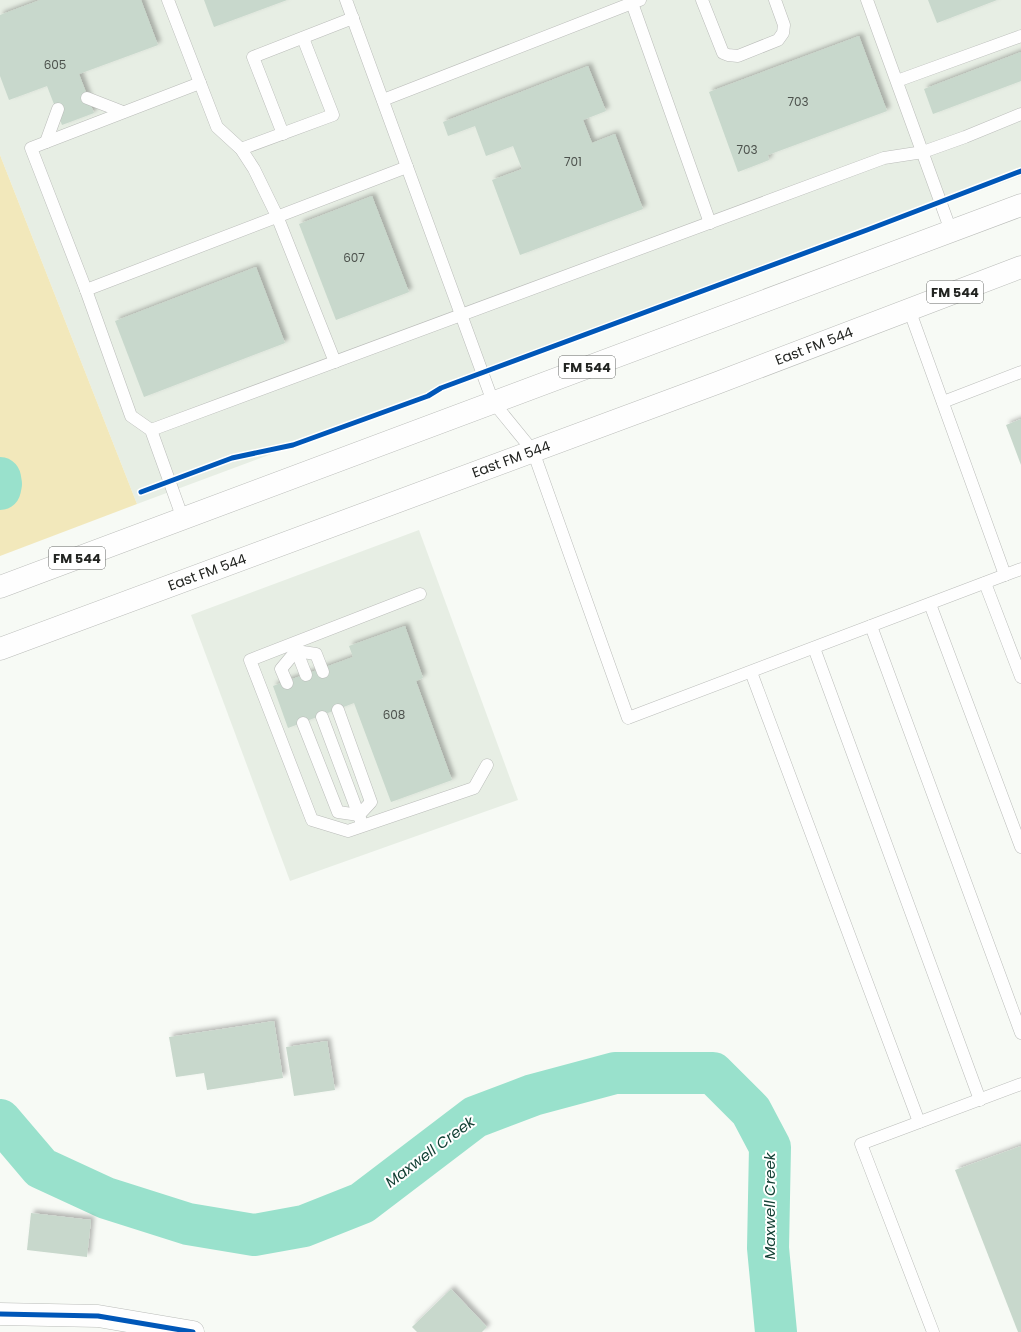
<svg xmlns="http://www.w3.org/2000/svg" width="1021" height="1332" viewBox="0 0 1021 1332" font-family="Poppins,sans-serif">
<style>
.built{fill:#e7eee4}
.green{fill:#f2e8bb}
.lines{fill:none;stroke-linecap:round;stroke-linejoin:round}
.river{stroke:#99e1cc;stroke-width:42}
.building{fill:#c8d8cc;filter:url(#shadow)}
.lane-casing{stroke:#babcb9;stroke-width:13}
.street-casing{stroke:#babcb9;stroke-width:23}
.primary-casing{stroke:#babcb9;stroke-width:23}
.lane{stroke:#fefefe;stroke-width:12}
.street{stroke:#fefefe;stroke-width:22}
.primary{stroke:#fefefe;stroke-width:22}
.cycleway-casing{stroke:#fff;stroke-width:8}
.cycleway{stroke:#0057b8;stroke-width:5}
.labels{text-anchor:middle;stroke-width:4;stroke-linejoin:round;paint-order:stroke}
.number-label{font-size:12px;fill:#4c514c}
.shield{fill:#fff;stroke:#646664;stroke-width:1}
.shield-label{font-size:13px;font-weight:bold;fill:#222421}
.street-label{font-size:14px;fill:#222421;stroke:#fff}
.water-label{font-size:15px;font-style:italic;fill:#124034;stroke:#fff}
</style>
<defs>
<filter id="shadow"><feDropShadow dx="3.5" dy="-3.5" stdDeviation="2" flood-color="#0004"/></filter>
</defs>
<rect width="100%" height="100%" fill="#f7faf5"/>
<g class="built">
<polygon points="0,0 1021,0 1021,176 137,504 0,155"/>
<polygon points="419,530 518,800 290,881 191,615"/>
</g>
<polygon class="green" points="0,155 137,504 0,556"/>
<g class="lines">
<g class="river">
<polyline points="0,478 1,484 0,489"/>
<polyline points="0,1120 41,1168 106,1198 188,1224 254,1235 304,1226 362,1203 475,1117 533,1095 615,1073 713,1073 751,1111 770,1147 768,1248 776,1332"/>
</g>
</g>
<g class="building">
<polygon points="40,0 141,0 158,45 79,74 94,113 62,125 47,86 9,100 0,76 0,15"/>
<polygon points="204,0 287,0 214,27"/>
<polygon points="928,0 997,0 937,23"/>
<polygon points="859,36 887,111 768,155 769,160 738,172 709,92"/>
<polygon points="1021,52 1021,81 933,114 924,89"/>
<polygon points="588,66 606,111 583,120 592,143 615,134 643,209 520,255 492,180 522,169 513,146 486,156 475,126 448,136 443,122"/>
<polygon points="372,196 409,292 336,320 299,224"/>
<polygon points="256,267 285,343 144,397 115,321"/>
<polygon points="1021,419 1021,465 1006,425"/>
<polygon points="405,626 423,678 416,681 452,780 391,802 354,703 288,728 273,686 353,657 349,646"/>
<polygon points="274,1021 283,1078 207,1090 204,1073 176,1077 169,1037"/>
<polygon points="327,1041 335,1090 294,1096 286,1047"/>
<polygon points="1021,1146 1021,1332 1018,1332 955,1170"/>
<polygon points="31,1213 91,1220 87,1257 27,1250"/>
<polygon points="451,1289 487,1327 482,1332 417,1332 412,1327"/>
</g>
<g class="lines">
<g class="lane-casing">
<g id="lane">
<polyline points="168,0 217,127 241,149 254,169 277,216 335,362"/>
<polyline points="346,0 493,402 533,451 628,718 1005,575"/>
<polyline points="702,0 723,53 728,55 738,56 778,40 783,33 784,25 775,0"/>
<polyline points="867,0 951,231"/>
<polyline points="632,3 710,223"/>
<polyline points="897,81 1021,36"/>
<polyline points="87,98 123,112"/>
<polyline points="383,100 640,0"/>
<polyline points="283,134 253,57 353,18"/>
<polyline points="46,142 58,109"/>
<polyline points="241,149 333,115 303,38"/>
<polyline points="86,290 407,167"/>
<polyline points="909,309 1005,575 1021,569"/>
<polyline points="943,402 1021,372"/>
<polyline points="151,430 884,158 923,152 965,137 1021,114"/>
<polyline points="183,519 151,430 131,416 86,290 31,148 200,83"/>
<polyline points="985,583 1021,677"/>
<polyline points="420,594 250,660 312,820 348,831 474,788 487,765"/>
<polyline points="930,604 1021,847"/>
<polyline points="871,626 1021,1033"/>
<polyline points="294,644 306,675"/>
<polyline points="814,648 980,1100"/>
<polyline points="751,672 919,1122"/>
<polyline points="287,683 281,669 296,651 316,654 323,672"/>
<polyline points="322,717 361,821"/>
<polyline points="303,723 338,812 359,815 371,802 338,710"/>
<polyline points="933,1332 861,1144 1021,1084"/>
</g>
</g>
<g class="street-casing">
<polyline id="street" points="0,1314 98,1316 193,1332"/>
</g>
<g class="primary-casing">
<g id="primary">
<polyline points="0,587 1021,205"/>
<polyline points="0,649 717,383 1021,267"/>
</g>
</g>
<use href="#lane" class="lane"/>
<use href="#street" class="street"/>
<use href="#primary" class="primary"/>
<g class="cycleway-casing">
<g id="cycleway">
<polyline points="141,492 232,458 293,445 428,396 441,388 867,230 1021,171"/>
<polyline points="0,1314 98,1316 193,1332"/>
</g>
</g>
<use href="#cycleway" class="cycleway"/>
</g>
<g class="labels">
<g class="number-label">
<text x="55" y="69">605</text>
<text x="798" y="106">703</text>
<text x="747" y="154">703</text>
<text x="573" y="166">701</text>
<text x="354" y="262">607</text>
<text x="394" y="719">608</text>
</g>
<g class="shield">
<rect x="927" y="281" width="56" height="22" rx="3"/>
<rect x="559" y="356" width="56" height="22" rx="3"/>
<rect x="49" y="547" width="56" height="22" rx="3"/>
</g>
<g class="shield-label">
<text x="955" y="297">FM 544</text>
<text x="587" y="372">FM 544</text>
<text x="77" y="563">FM 544</text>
</g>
<g class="street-label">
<text transform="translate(814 346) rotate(-21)" y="5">East FM 544</text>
<text transform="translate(511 459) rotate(-20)" y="5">East FM 544</text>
<text transform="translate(207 572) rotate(-20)" y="5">East FM 544</text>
</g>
<g class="water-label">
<text transform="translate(430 1152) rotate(-37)" y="5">Maxwell Creek</text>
<text transform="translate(770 1206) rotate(-90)" y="5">Maxwell Creek</text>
</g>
</g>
</svg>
